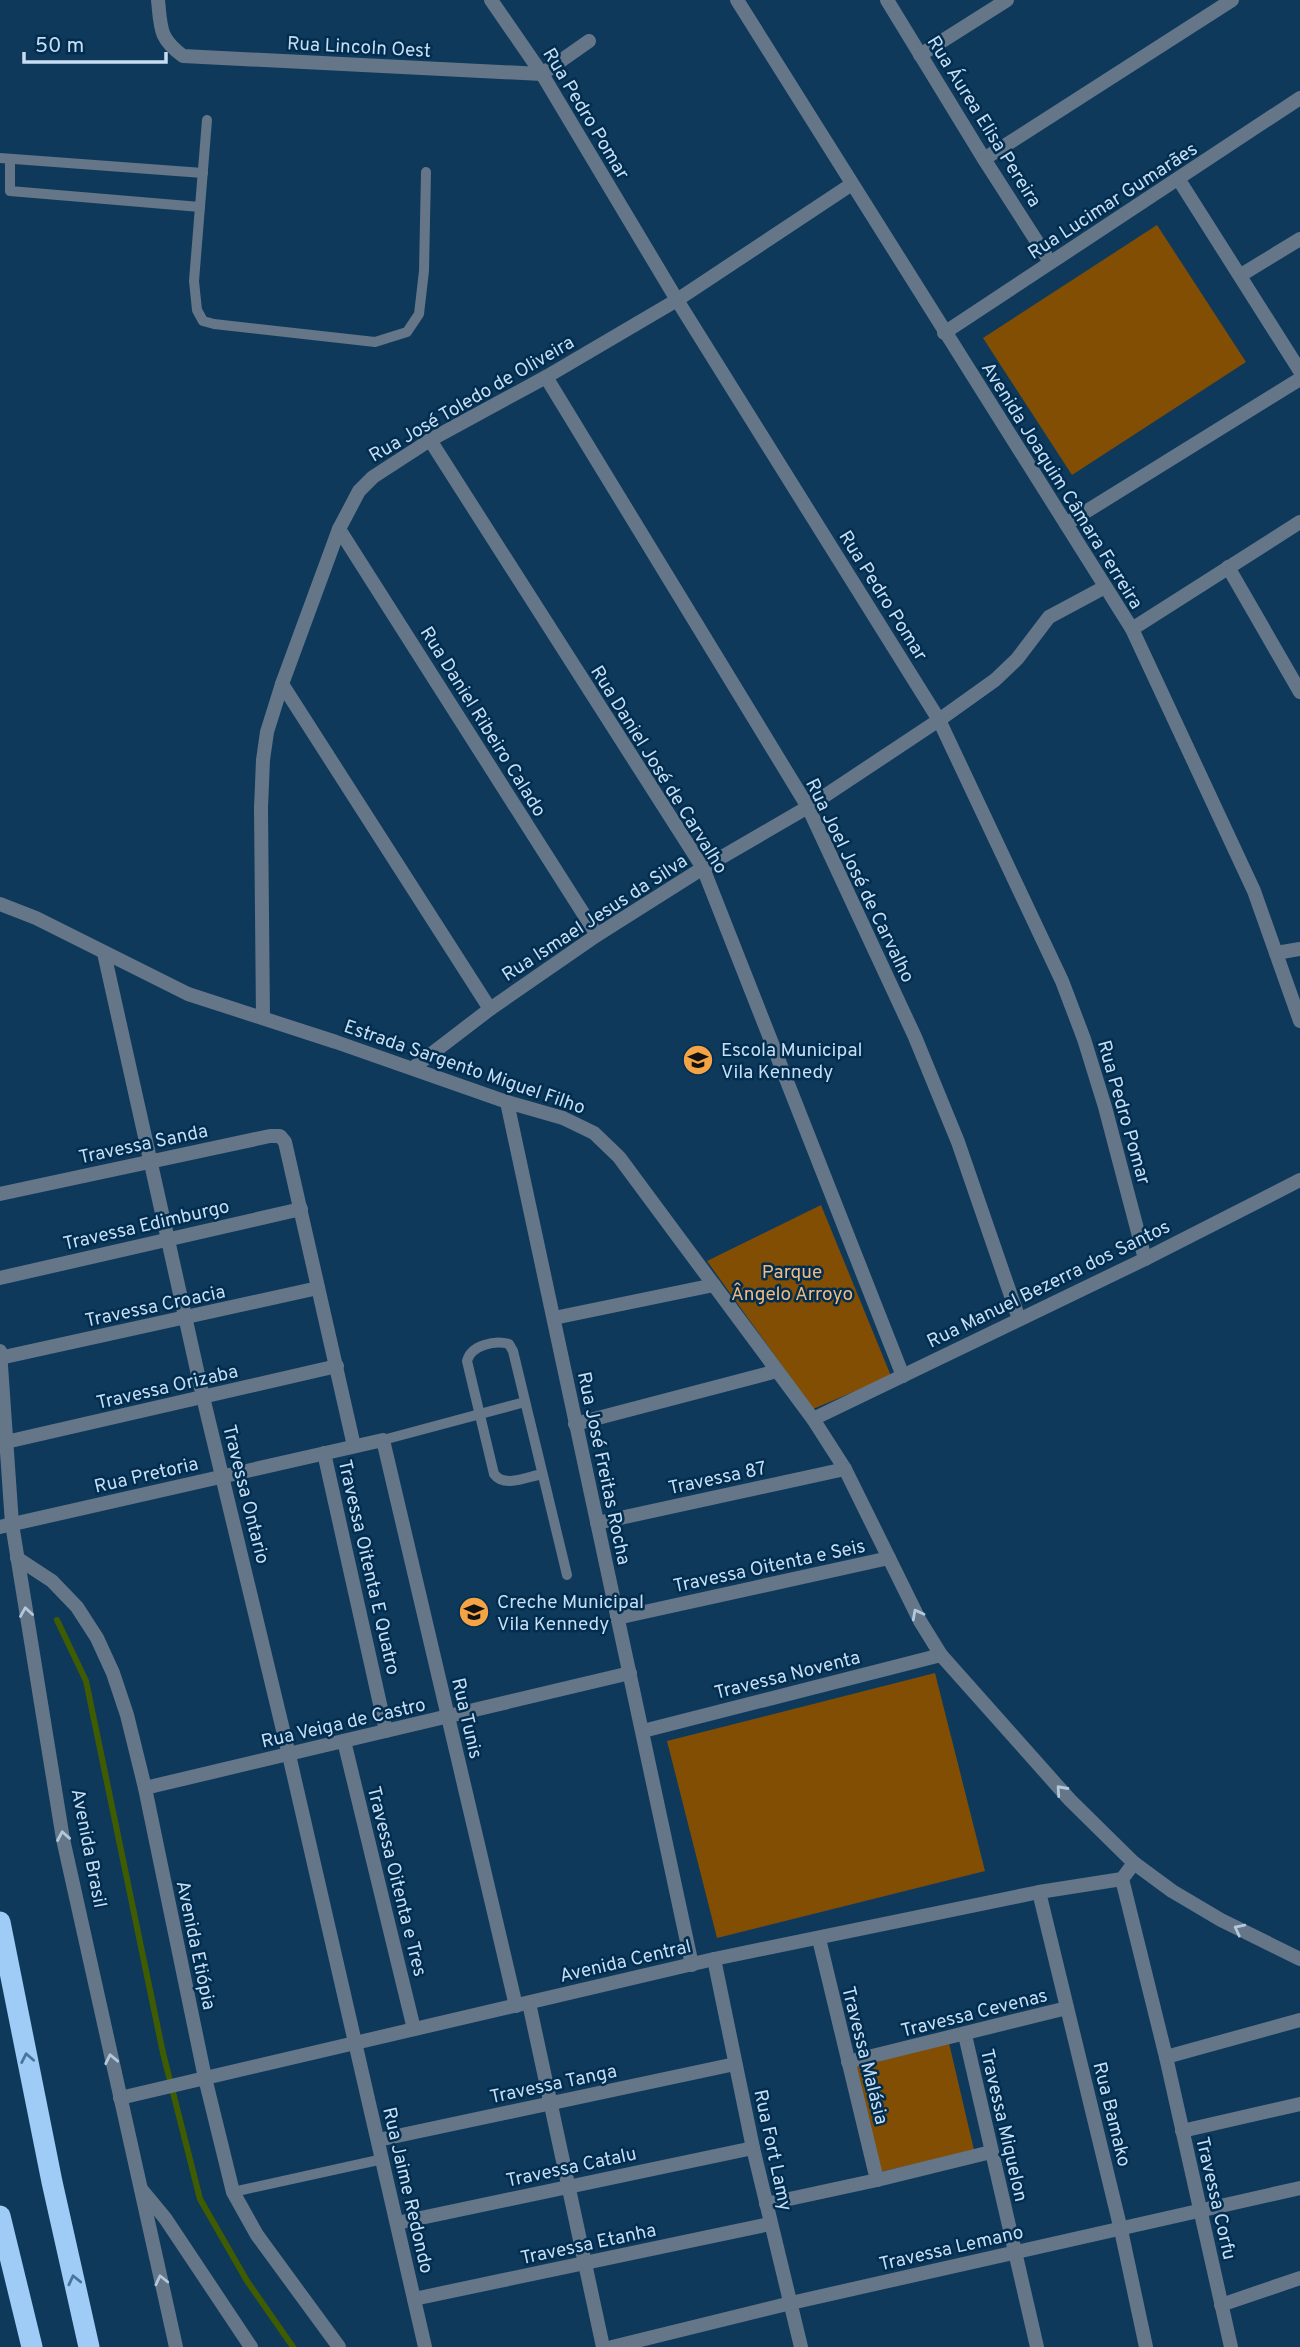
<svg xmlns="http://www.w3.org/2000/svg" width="1300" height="2347" viewBox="0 0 1300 2347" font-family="Overpass,sans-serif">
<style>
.green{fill:#814e04}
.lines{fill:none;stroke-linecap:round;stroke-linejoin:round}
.stream{stroke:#405c01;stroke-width:6}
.service{stroke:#647687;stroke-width:10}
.minor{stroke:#647687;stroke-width:14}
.tertiary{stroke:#647687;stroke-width:14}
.motorway{stroke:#9fccf6;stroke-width:21}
.oneway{stroke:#b2c8dd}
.oneway2{stroke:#48759b}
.labels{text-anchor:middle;stroke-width:5;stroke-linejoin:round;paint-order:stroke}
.street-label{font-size:19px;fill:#c6ddf2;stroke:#012e50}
.poi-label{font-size:19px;fill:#c6ddf2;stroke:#012e50;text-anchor:start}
.park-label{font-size:19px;fill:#f3b97d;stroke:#012e50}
</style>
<rect width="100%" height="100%" fill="#0e395b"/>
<g class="green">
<polygon points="1157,225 1246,362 1072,475 983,338"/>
<polygon points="821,1205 891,1376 813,1409 707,1261"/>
<polygon points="935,1673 985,1871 717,1938 667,1741"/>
<polygon points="949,2043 974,2150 880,2172 853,2068"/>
</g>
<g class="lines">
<polyline class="stream" points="57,1620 86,1681 163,2053 200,2199 247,2281 293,2347"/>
<g class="service">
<polyline points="207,120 194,281 197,310 203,321 214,324 375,342 407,332 419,314 424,271 426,172"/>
<polyline points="0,158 203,173"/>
<polyline points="10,159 10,191 200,207"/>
<polyline points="383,1440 525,1402"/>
<path d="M542 1474C527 1477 504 1488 494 1474L467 1361C471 1345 495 1340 509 1344L513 1351 567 1575"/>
<polyline points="233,2192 383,2159"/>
</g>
<g class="minor">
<path d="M158 0C161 29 159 38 183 56L542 74 589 41"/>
<polyline points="491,0 542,74 677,300 939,720 1062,981 1084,1039 1105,1107 1145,1259"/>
<polyline points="737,0 1132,629 1254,891 1300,1021"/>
<polyline points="887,0 984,159 1050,262"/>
<polyline points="920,55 1007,0"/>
<polyline points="984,159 1232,0"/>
<polyline points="1179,180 1300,371"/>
<polyline points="1241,275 1300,239"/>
<polyline points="944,333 1300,98"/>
<polyline points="546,377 808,807 915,1037 958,1142 1019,1319"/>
<polyline points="430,440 703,868 903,1376"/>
<polyline points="1066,524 1300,379"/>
<polyline points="339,529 597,935"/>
<polyline points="1228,567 1300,692"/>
<polyline points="1132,629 1300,522"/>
<polyline points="282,684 490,1009"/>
<polyline points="0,904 36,918 188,994 336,1042 507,1102 563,1118 594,1133 619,1157 813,1419 845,1469 920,1621 941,1655 1070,1800 1134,1863 1172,1891 1221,1920 1300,1959"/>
<polyline points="104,953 203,1397 289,1755 425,2347"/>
<polyline points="1276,953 1300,949"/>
<polyline points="263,1018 261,808 263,760 267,732 282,684 339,529 359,491 373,477 430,440 546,377 677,300 852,184"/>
<polyline points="413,1068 490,1009 597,935 703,868 808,807 939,720 995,680 1017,659 1049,617 1105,587"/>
<polyline points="507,1102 692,1965"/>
<polyline points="0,1194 270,1136 280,1136 285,1142 354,1446"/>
<polyline points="0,1278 301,1209"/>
<polyline points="554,1318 714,1285"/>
<polyline points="0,1358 318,1288"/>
<polyline points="813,1419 1145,1259 1300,1180"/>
<polyline points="575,1424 777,1371"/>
<polyline points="6,1442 337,1366"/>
<polyline points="324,1453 386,1731"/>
<polyline points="597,1523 845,1469"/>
<polyline points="0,1527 383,1440 516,2006"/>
<polyline points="17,1558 52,1581 77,1607 97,1638 113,1673 127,1715 145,1788 205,2078 233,2192 257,2235 339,2347"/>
<polyline points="617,1618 889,1558"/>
<polyline points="643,1731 941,1655"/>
<polyline points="344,1741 414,2029"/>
<polyline points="145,1788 630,1673"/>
<polyline points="1122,1879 1166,2057 1231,2347"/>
<polyline points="1039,1892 1121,2230 1146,2347"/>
<polyline points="819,1939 877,2180"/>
<polyline points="714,1959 753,2148 801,2347"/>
<polyline points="529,2003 603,2347"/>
<polyline points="965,2035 1037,2347"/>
<polyline points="1166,2057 1300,2020"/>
<polyline points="848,2062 1067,2008"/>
<polyline points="120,2098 714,1959 1039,1892 1122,1879 1134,1863"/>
<polyline points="1182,2131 1300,2104"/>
<polyline points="378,2140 735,2064"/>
<polyline points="141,2189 165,2218 251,2347"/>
<polyline points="766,2204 877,2180 991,2152"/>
<polyline points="397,2223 753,2148"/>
<polyline points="414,2299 770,2224"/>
<polyline points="1221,2305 1300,2278"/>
<polyline points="612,2347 791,2303 1300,2188"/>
</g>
<polyline class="tertiary" points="0,1351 12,1524 63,1839 176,2347"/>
<g class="motorway">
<polyline points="0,1922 52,2182 89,2347"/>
<polyline points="0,2216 32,2347"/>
</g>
</g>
<defs><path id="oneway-chevron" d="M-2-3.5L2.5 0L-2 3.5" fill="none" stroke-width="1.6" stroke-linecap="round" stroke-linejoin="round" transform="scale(1.75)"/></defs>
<g class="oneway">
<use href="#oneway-chevron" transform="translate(26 1612) rotate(-99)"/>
<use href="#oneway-chevron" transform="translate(917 1614) rotate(-118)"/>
<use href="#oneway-chevron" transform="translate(1061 1790) rotate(-132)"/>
<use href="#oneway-chevron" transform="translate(63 1836) rotate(-100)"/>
<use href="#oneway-chevron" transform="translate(1239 1929) rotate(-153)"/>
<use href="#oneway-chevron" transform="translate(111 2059) rotate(-102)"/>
<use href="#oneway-chevron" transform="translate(161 2280) rotate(-103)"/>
</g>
<g class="oneway2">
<use href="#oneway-chevron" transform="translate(27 2058) rotate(-101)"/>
<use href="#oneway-chevron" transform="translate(74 2280) rotate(-103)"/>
</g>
<defs>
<g id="school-disc" transform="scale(1.575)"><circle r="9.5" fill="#f4a444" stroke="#012e50"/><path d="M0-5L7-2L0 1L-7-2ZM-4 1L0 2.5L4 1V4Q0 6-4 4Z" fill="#111"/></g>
</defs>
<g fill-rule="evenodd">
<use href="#school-disc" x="698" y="1060"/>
<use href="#school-disc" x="474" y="1612"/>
</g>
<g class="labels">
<g class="street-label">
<text transform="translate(359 46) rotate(3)" y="7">Rua Lincoln Oest</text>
<text transform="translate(587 113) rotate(59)" y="7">Rua Pedro Pomar</text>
<text transform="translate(985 121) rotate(58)" y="7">Rua Áurea Elisa Pereira</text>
<text transform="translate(1112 200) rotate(-33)" y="7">Rua Lucimar Gumarães</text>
<text transform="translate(471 398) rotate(-30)" y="7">Rua José Toledo de Oliveira</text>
<text transform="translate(1063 485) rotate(58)" y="7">Avenida Joaquim Câmara Ferreira</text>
<text transform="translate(884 595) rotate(58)" y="7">Rua Pedro Pomar</text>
<text transform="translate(484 721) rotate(58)" y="7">Rua Daniel Ribeiro Calado</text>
<text transform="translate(660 769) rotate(58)" y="7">Rua Daniel José de Carvalho</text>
<text transform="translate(861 880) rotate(64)" y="7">Rua Joel José de Carvalho</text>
<text transform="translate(594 917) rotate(-33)" y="7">Rua Ismael Jesus da Silva</text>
<text transform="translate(465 1066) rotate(19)" y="7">Estrada Sargento Miguel Filho</text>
<text transform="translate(1125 1112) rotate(74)" y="7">Rua Pedro Pomar</text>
<text transform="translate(143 1143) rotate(-12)" y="7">Travessa Sanda</text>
<text transform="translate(146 1224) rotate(-13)" y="7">Travessa Edimburgo</text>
<text transform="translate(1048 1283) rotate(-26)" y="7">Rua Manuel Bezerra dos Santos</text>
<text transform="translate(155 1305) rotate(-12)" y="7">Travessa Croacia</text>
<text transform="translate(167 1386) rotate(-13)" y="7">Travessa Orizaba</text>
<text transform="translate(605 1468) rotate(78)" y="7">Rua José Freitas Rocha</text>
<text transform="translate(146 1474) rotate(-13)" y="7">Rua Pretoria</text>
<text transform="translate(717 1477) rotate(-12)" y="7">Travessa 87</text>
<text transform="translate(247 1494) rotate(76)" y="7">Travessa Ontario</text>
<text transform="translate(769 1565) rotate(-12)" y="7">Travessa Oitenta e Seis</text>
<text transform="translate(370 1567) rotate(77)" y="7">Travessa Oitenta E Quatro</text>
<text transform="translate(787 1674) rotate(-14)" y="7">Travessa Noventa</text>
<text transform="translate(468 1718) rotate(77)" y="7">Rua Tunis</text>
<text transform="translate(343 1722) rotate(-13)" y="7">Rua Veiga de Castro</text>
<text transform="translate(90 1848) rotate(79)" y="7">Avenida Brasil</text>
<text transform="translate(398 1881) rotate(76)" y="7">Travessa Oitenta e Tres</text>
<text transform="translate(197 1945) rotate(78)" y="7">Avenida Etiópia</text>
<text transform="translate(625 1960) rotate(-13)" y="7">Avenida Central</text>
<text transform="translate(974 2012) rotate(-14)" y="7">Travessa Cevenas</text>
<text transform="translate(866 2055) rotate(76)" y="7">Travessa Malásia</text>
<text transform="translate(553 2083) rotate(-12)" y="7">Travessa Tanga</text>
<text transform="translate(1113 2114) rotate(76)" y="7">Rua Bamako</text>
<text transform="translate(1005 2125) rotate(77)" y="7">Travessa Miquelon</text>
<text transform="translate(774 2150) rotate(78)" y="7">Rua Fort Lamy</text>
<text transform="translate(571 2166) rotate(-12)" y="7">Travessa Catalu</text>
<text transform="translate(409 2190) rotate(77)" y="7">Rua Jaime Redondo</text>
<text transform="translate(1217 2198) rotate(77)" y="7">Travessa Corfu</text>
<text transform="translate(588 2243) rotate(-12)" y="7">Travessa Etanha</text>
<text transform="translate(951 2247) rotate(-13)" y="7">Travessa Lemano</text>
</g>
<g class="poi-label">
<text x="721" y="1056">Escola Municipal<tspan x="721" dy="22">Vila Kennedy</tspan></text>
<text x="497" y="1608">Creche Municipal<tspan x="497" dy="22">Vila Kennedy</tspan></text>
</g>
<g class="park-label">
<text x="792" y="1278">Parque<tspan x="792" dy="22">Ângelo Arroyo</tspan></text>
</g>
</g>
<path d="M24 52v10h142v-10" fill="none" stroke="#c6ddf2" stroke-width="3.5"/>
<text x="35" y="52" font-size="21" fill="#c6ddf2" stroke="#012e50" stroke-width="5" paint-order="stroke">50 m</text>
</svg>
